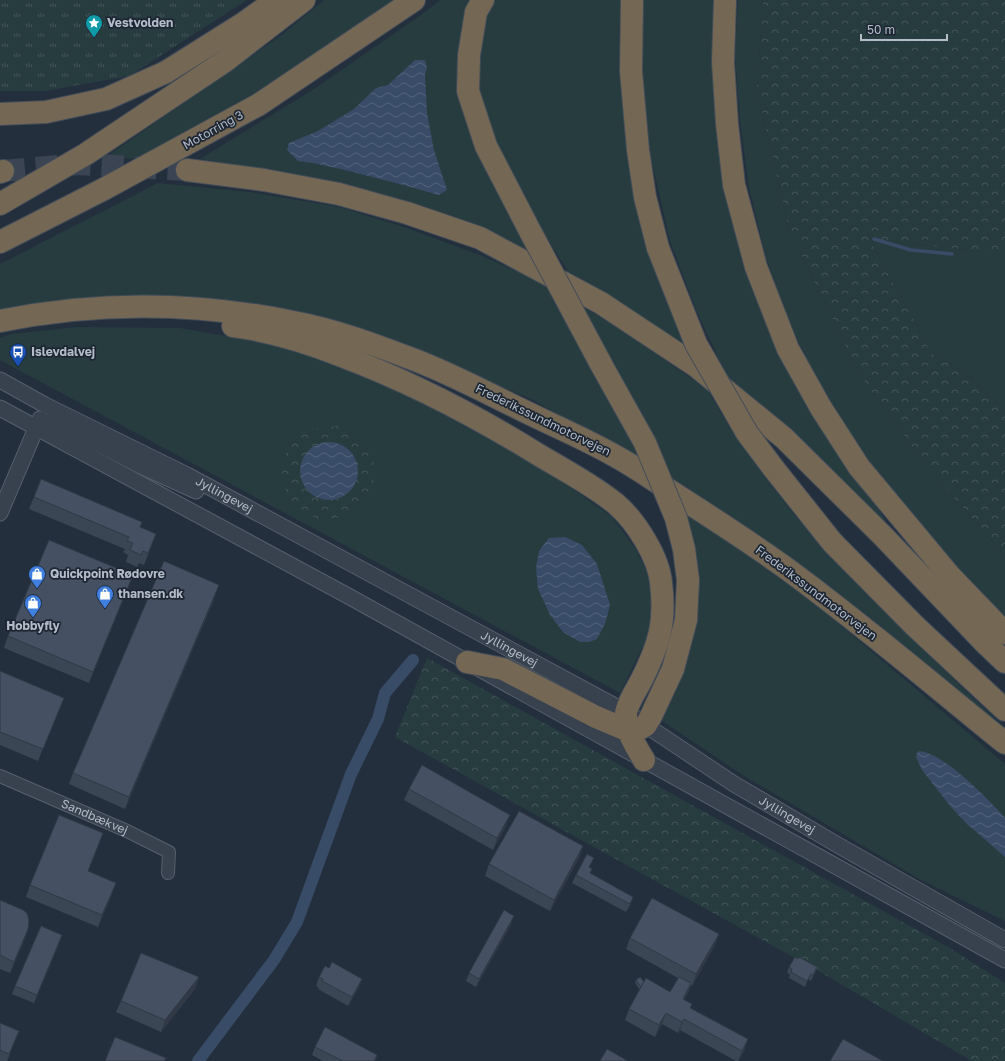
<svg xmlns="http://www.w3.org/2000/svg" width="1005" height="1061" viewBox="0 0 1005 1061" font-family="'Golos Text',sans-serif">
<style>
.grass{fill:#263c3f}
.forest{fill:url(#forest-crowns)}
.park{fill:url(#park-tufts)}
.water{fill:url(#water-waves)}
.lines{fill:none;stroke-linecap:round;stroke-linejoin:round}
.stream{stroke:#394c67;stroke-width:3.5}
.canal{stroke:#394c67;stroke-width:12}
.motorway-tunnel{stroke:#3a4453;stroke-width:22;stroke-dasharray:22 11;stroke-linecap:butt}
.minor-casing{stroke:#565f6c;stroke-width:14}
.tertiary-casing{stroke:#565f6c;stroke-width:17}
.motorway-casing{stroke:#434c59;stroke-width:24}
.minor{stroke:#38414e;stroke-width:12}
.tertiary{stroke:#38414e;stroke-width:15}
.motorway{stroke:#746855;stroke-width:22}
.motorway-bridge-casing{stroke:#434c59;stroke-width:24;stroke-linecap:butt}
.motorway-bridge{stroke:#746855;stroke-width:22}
.wall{fill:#3b4654}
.shaded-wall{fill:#303945}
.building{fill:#455162;stroke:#303945}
.labels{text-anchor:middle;stroke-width:3.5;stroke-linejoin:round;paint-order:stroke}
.poi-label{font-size:12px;font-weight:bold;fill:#b4bcc9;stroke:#1d2633;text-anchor:start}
.street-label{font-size:12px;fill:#b4bcc9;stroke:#1d2633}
</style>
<defs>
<pattern id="forest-crowns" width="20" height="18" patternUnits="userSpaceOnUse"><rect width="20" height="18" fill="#263c3f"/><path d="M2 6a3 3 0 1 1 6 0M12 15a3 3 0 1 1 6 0" fill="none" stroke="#435659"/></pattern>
<pattern id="park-tufts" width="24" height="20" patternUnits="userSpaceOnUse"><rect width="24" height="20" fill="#263c3f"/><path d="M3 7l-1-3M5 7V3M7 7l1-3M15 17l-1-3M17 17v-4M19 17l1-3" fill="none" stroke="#435659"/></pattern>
<pattern id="water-waves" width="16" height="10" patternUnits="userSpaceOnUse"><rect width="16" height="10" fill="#394c67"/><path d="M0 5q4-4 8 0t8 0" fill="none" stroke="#53647b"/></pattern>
</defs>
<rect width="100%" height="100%" fill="#242f3e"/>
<g class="grass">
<polygon points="324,0 396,0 253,94 137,159 106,157 283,34"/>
<polygon points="440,0 472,0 461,46 534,255 402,199 296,174 200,159 314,89 421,15"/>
<polygon points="492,0 621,0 619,35 624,114 691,351 574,281 541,228 496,141 476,87 478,40"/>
<polygon points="640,0 716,0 712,59 783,360 888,524 793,432 730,383 697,312 670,241 648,145 639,76"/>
<polygon points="738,0 763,0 757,89 789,229 860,375 926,466 1005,555 1005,623 895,497 850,433 811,368 786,316 765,254 749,188 740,121 735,55"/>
<polygon points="158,183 250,192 339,207 404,227 480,255 551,287 644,464 533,400 428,355 288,311 0,313 0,264"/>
<polygon points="870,240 971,250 1005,250 1005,410 973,378 931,353"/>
<polygon points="580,305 622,330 708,390 728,425 761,472 796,517 854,581 923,650 1005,728 1005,731 867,615 799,564 726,513 672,478"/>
<polygon points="77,327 180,328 295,348 382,379 467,422 556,477 612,517 635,548 653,583 652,628 620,693 0,360 0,338 11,334"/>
<polygon points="686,513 794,586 1005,764 1005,921 921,880 744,776 662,721 683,668"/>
</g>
<g class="forest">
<polygon points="763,0 1005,0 1005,250 971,250 870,240 931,353 973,378 1005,410 1005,555 926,466 860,375 789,229 757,89"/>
<polygon points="338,426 364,441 376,468 370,497 348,516 319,520 293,505 281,478 287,449 309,429"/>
<polygon points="427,658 948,947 1005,983 1005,1061 972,1061 822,973 395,737"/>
</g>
<polygon class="park" points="0,0 247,0 129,76 45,91 0,91"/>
<g class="water">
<polygon points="415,60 425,60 427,68 425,75 427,113 434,150 447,190 439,195 407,186 345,170 313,163 298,161 287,150 289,143 318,131 354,109 376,88 388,85"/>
<circle cx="329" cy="471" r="29"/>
<polygon points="565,537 582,545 597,564 610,605 605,624 597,639 589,642 580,642 563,632 550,615 538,589 536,568 539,551 549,538"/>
<path d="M919 751C944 753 988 799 1005 818V857L966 823 951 807 922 770 916 757 917 753Z"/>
</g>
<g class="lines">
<polyline class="stream" points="874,239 911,250 952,254"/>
<polyline class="canal" points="198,1061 274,960 297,922 351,774 378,719 385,693 413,660"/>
<polyline class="motorway-tunnel" points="3,171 79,164 187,170"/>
<g class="minor-casing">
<g id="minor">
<path id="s1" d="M0 776 127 831 169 852 168 873"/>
</g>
</g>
<g class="tertiary-casing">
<g id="tertiary">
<path id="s2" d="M0 380 45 405 187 475 626 712 734 784 836 844 1005 940"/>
<polyline points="0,408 350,597 1005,960"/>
<polyline points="37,428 43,423 51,421 75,432 143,467 196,491"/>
<polyline points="0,513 40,419"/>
</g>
</g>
<g class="motorway-casing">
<g id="motorway">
<polyline points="483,0 476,12 469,55 468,91 486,146 531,233"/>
<polyline points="632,0 631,71 638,150 645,197 658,248"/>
<polyline points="725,0 723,62 727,124 734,185 756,267 788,349 821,408 859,467 950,576 1005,633"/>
<polyline points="0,114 46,112 106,99 166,72 244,23 276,0"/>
<polyline points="187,170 264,180 339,194 407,213 480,238 601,303 696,366 784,438 882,535 984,642 1005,662"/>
<polyline points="0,172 3,171"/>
<polyline points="0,204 86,154 225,61 304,0"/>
<polyline points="0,242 104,189 258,105 414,0"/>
<path d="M0 321C97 301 196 302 293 322 332 329 370 343 407 357 446 371 483 391 520 409 552 425 586 439 617 457 637 468 655 481 675 494 711 517 748 541 783 566 860 622 932 684 1005 743"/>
<path d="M233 326C270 331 307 342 342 356 411 382 476 416 539 455 564 470 593 485 616 504 636 521 659 558 661 583 666 622 659 645 642 679 638 687 626 706 626 714 626 732 635 745 644 760"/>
<polyline points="602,366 645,443"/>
<polyline points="774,469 832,542 915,626 1005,710"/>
<polyline points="467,662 503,669 596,717 627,730 635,730 641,728 646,725 651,716 673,669 686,620 688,580"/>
</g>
</g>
<use href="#minor" class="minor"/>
<use href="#tertiary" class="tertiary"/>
<use href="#motorway" class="motorway"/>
<g class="motorway-bridge-casing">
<g id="motorway-bridge">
<polyline points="531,233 602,366"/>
<polyline points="658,248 696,344 747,433 774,469"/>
<polyline points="645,443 676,518 684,549 688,580"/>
</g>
</g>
<use href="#motorway-bridge" class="motorway-bridge"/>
</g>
<g class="wall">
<polygon points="34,497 140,527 152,545 144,565 139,563 137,567 126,562 128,555 123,552 125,549 29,509"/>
<polygon points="129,586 89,683 4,648 8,636"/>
<polygon points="215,597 125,809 69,784 73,773"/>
<polygon points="0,671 59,709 38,761 0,745"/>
<polygon points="409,789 506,826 493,850 404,800"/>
<polygon points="103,833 88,871 112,894 98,927 26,897 30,885"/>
<polygon points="583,846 579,858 550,911 485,876 489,864"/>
<polygon points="591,868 592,869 590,874 633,897 630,906 626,912 572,883 576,875"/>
<polygon points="0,900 28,929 24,941 10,973 0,969"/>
<polygon points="511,925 476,987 466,981 469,973"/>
<polygon points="719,934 715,945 692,986 691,985 687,995 684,1000 691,1008 748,1039 744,1051 738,1061 736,1061 680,1030 678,1033 662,1024 655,1037 625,1020 629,1009 640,990 635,983 636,980 670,992 678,978 626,949 630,938"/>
<polygon points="59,944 34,1003 12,994 15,986"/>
<polygon points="789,967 817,967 815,973 811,981 808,979 805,987 789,978 790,974 787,973"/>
<polygon points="329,968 359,987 348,1006 318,989 319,988 316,986 319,977"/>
<polygon points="199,977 195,989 161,1032 116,1012 121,1001"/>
<polygon points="0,1023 19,1031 7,1061 0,1061"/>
<polygon points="315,1047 377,1055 375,1061 323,1061 312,1055"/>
</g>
<g class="shaded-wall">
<polygon points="156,534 152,545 144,565 148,553"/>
<polygon points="133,575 129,586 89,683 93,672"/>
<polygon points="219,585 215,597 125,809 129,797"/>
<polygon points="64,698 59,709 38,761 43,749"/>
<polygon points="510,815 506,826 493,850 497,838"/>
<polygon points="103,833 99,845 84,882 88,871"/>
<polygon points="583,846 579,858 550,911 554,900"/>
<polygon points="116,883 112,894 98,927 102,915"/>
<polygon points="633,897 630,906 626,912 630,904"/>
<polygon points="514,916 511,925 476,987 479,979"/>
<polygon points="28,929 24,941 10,973 14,962"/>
<polygon points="719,934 715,945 692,986 696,974"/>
<polygon points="62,935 59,944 34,1003 37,995"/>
<polygon points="817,967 815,973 811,981 813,975"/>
<polygon points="199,977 195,989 161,1032 165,1020"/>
<polygon points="362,979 359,987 348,1006 352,997"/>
<polygon points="691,983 687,995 678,1010 683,999"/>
<polygon points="666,1013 662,1024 655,1037 659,1025"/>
<polygon points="684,1019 680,1030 678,1033 682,1022"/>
<polygon points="748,1039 744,1051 738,1061 742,1051"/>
</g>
<g class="building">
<polygon points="41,479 142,522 140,527 156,534 148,553 143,551 141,555 130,550 133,543 127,541 129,537 34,497"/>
<polygon points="49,540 133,575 93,672 8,636"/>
<polygon points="164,561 219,585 129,797 73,773"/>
<polygon points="0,671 64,698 43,749 0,732"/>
<polygon points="422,765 510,815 497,838 409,789"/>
<polygon points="519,811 583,846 554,900 489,864"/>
<polygon points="59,815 103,833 88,871 116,883 102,915 30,885"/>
<polygon points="587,854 594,858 589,867 592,869 590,873 633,897 630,904 576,875"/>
<polygon points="652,898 719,934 696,974 630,938"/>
<polygon points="0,900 23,910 27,913 29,920 28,929 14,962 0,955"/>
<polygon points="504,910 514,916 479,979 469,973"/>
<polygon points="41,926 62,935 37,995 15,986"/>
<polygon points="141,953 199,977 165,1020 121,1001"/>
<polygon points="795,957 798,959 799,957 817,967 813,975 811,974 807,981 791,972 792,969 789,967"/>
<polygon points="332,962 362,979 352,997 322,981 323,979 319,977 325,966 329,968"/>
<polygon points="640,977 644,982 641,987 636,980"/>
<polygon points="679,977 691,983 683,999 692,1004 690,1008 748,1039 742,1051 684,1019 682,1022 666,1013 659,1025 629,1009 646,978 670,992"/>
<polygon points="0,1023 19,1031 9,1054 0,1050"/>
<polygon points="325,1027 377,1055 374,1061 343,1061 315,1047"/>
<polygon points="115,1037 166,1058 164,1061 105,1061"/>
<polygon points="843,1039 883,1061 830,1061"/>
<polygon points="607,1049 628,1061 600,1061"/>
</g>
<defs>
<g id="sight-pin" transform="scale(0.9)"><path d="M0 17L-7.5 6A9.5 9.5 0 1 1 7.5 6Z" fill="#0f9aa8" stroke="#1d2633"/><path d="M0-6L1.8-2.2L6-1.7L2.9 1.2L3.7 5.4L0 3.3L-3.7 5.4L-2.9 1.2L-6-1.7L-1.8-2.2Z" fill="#fff"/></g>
<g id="bus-pin" transform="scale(0.9)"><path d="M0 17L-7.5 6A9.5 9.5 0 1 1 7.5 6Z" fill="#1a4fb4" stroke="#1d2633"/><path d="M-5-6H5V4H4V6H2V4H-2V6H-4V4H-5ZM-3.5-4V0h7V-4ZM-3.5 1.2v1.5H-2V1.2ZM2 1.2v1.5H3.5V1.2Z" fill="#fff"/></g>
<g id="shop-pin" transform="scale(0.9)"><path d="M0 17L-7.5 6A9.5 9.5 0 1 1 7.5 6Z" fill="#3f7fe0" stroke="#1d2633"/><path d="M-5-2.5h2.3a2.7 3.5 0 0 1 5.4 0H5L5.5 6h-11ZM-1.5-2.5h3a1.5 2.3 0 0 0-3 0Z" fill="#fff"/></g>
</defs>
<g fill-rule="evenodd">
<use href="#sight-pin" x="94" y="23"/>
<use href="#bus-pin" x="18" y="352"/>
<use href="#shop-pin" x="37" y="574"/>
<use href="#shop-pin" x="105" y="594"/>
<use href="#shop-pin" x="33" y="603"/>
</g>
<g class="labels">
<g class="poi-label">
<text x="107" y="27">Vestvolden</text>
<text x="31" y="356">Islevdalvej</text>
<text x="50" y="578">Quickpoint Rødovre</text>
<text x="118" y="598">thansen.dk</text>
<text x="33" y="630" text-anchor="middle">Hobbyfly</text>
</g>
<g class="street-label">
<text transform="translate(213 130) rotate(-29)" y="4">Motorring 3</text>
<text transform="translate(543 420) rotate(26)" y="4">Frederikssundmotorvejen</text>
<text dy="4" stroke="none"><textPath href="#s2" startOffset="252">Jyllingevej</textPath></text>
<text transform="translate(816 593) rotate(37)" y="4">Frederikssundmotorvejen</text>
<text dy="4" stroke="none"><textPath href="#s2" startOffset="576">Jyllingevej</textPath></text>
<text dy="4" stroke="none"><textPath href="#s2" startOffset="900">Jyllingevej</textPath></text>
<text dy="4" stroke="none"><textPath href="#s1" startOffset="103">Sandbækvej</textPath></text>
</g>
</g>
<path d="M861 34v6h86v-6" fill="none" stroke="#b4bcc9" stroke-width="2"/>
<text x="867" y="34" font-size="12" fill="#b4bcc9" stroke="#1d2633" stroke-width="3" paint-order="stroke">50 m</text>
</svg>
